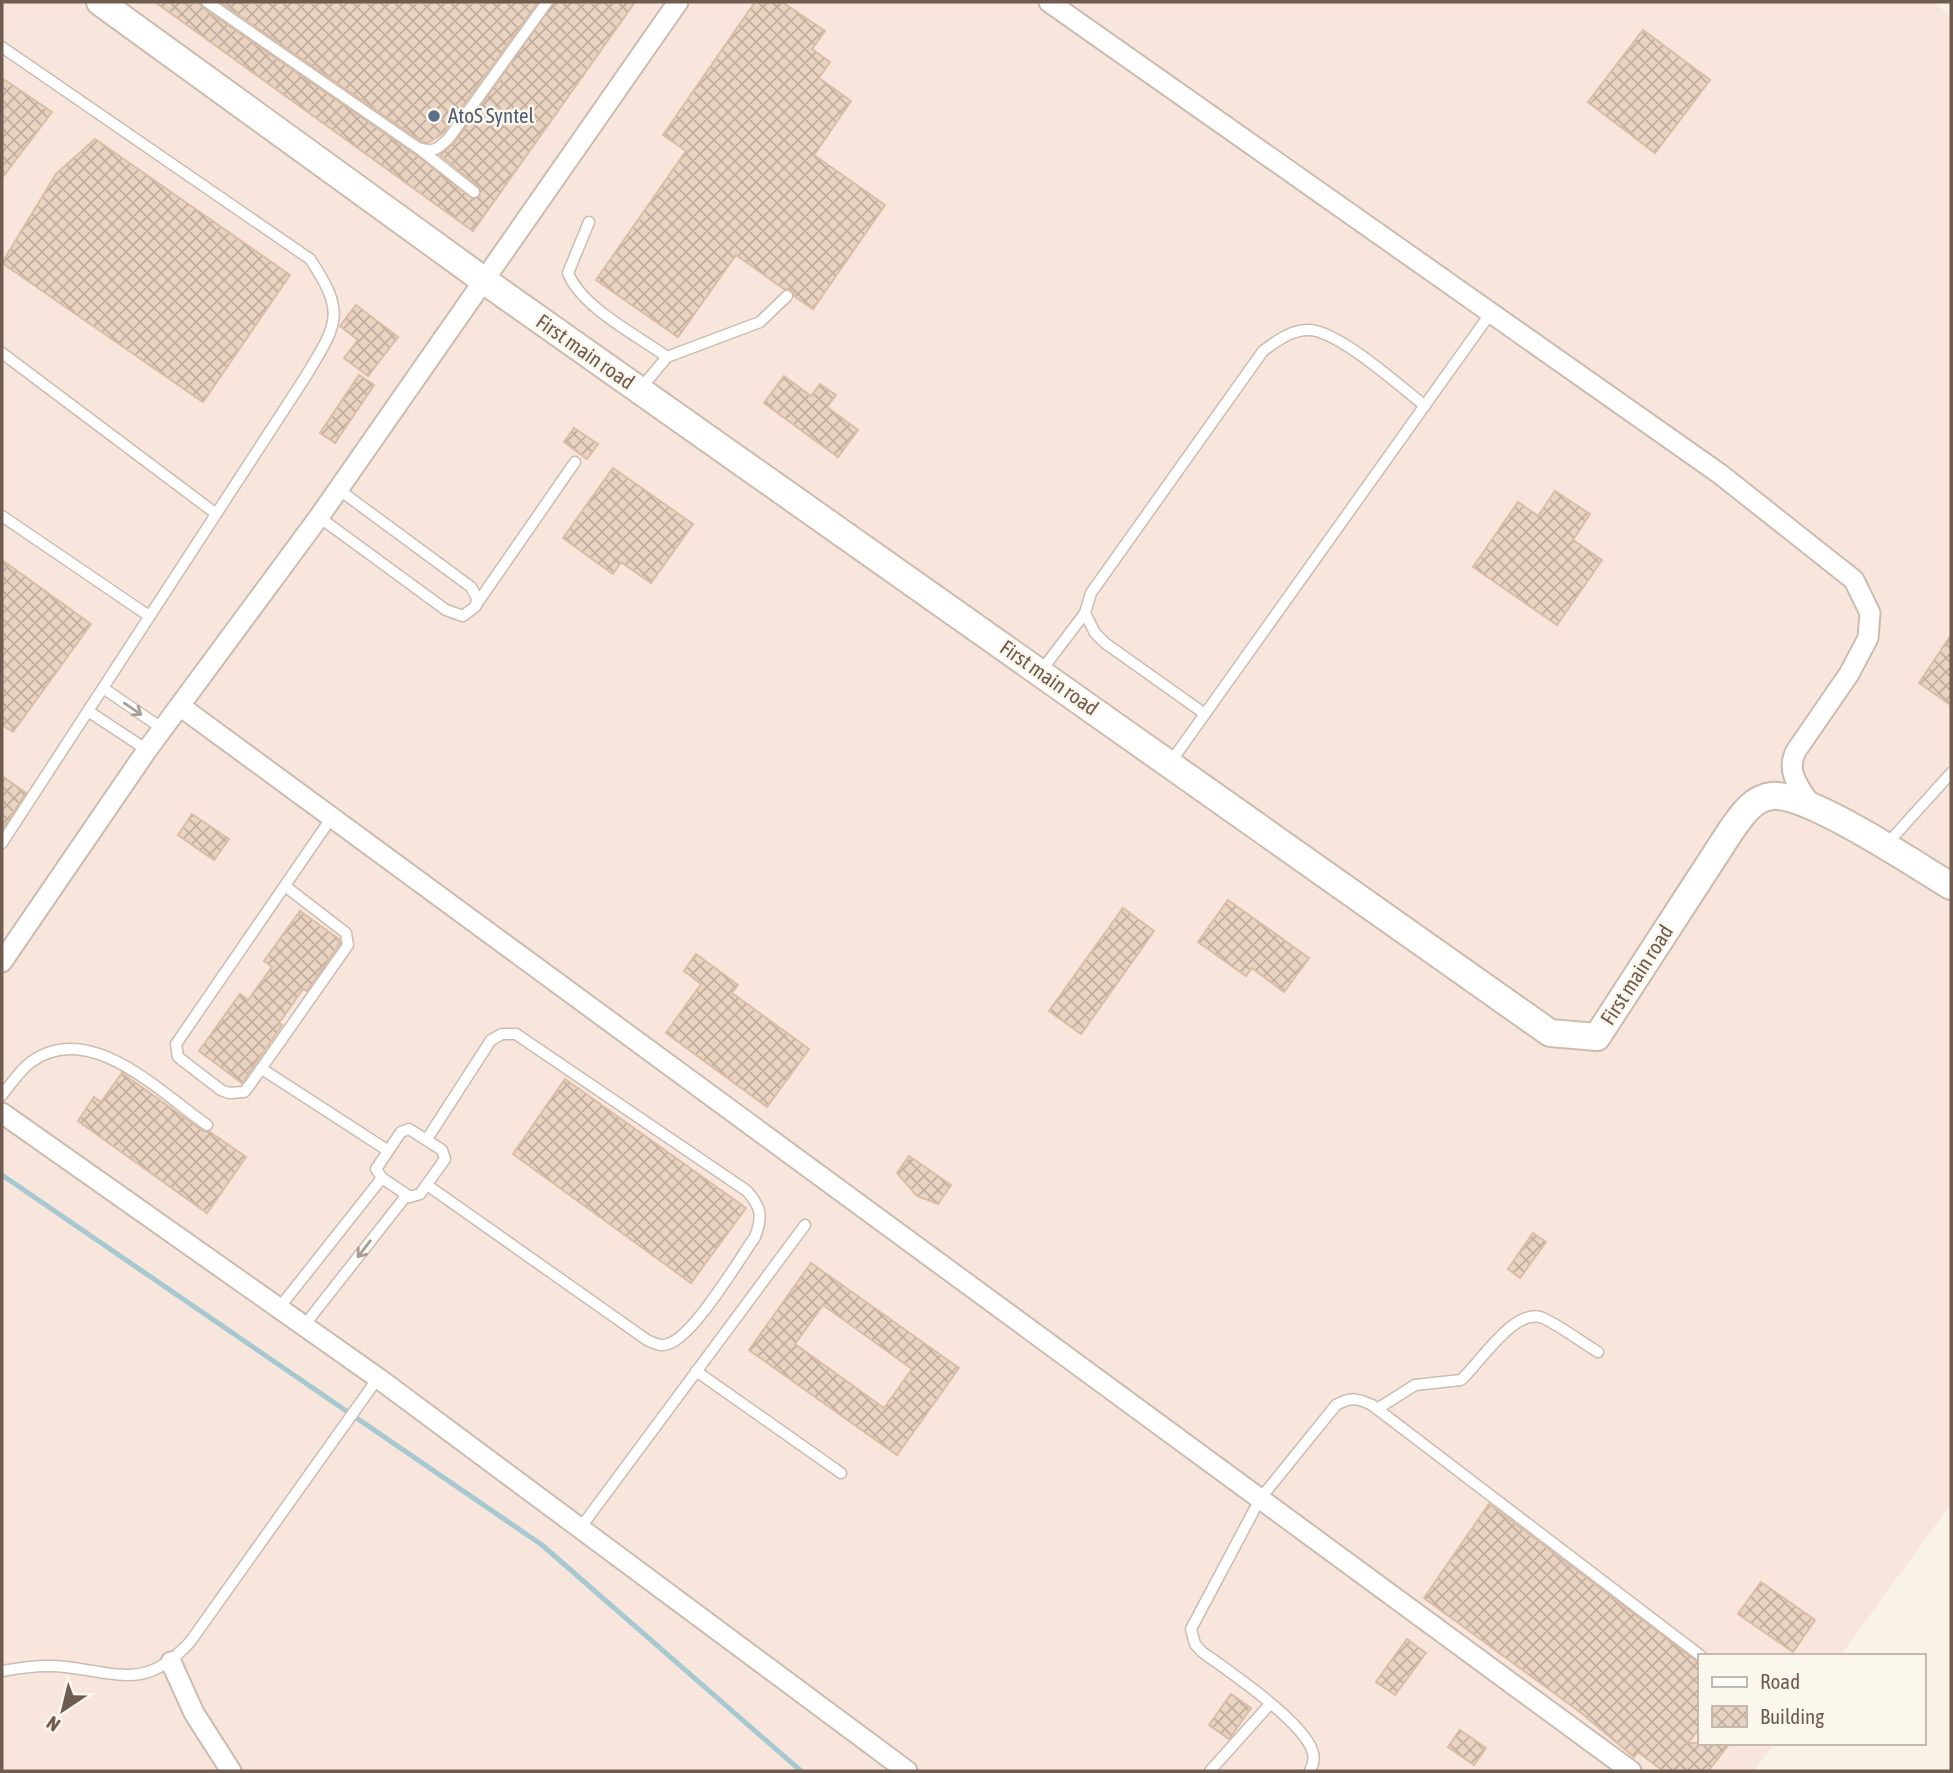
<svg xmlns="http://www.w3.org/2000/svg" width="1953" height="1773" viewBox="0 0 1953 1773" font-family="'Asap Condensed',sans-serif">
<style>
.commercial{fill:#f8e6dd}
.lines{fill:none;stroke-linecap:round;stroke-linejoin:round}
.stream{stroke:#a6c8d1;stroke-width:5}
.building{fill:url(#building-cross-hatch);stroke:#dbbca5;stroke-width:2;fill-rule:evenodd}
.lane-casing{stroke:#cabcaf;stroke-width:13}
.street-casing{stroke:#cabcaf;stroke-width:23}
.secondary-casing{stroke:#ccbcad;stroke-width:30}
.lane{stroke:#fff;stroke-width:10}
.street{stroke:#fff;stroke-width:19}
.secondary{stroke:#fff;stroke-width:26}
.oneway{stroke:#a99d95}
.service-dot{fill:#5c6f8a;stroke:#fcf7ed;stroke-width:2.5}
.labels{text-anchor:middle;stroke-width:5;stroke-linejoin:round;paint-order:stroke}
.service-label{font-size:21px;fill:#4e5e75;stroke:#fcf7ed;text-anchor:start}
.street-label{font-size:21px;fill:#705c4f;stroke:#fcf7ed}
</style>
<defs>
<pattern id="building-cross-hatch" width="8" height="8" patternUnits="userSpaceOnUse" patternTransform="scale(1.75)"><rect width="8" height="8" fill="#e9d3c1"/><path d="M0 0l8 8M0 8l8-8" fill="none" stroke="#c1ae9f"/></pattern>
</defs>
<rect width="100%" height="100%" fill="#f9f3e7"/>
<polygon class="commercial" points="2,2 1933,2 1951,16 1951,1504 1840,1656 1699,1656 1699,1743 1775,1743 1754,1771 2,1771"/>
<g class="lines">
<polyline class="stream" points="2,1175 542,1545 801,1771"/>
</g>
<g class="building">
<polygon points="155,2 200,2 203,8 416,155 474,199 480,196 479,187 440,155 455,142 554,2 635,2 473,231"/>
<polygon points="220,2 538,2 443,133 428,143 421,141"/>
<polygon points="755,2 782,2 825,31 812,49 830,62 819,78 851,101 814,155 885,205 813,309 794,296 792,290 784,289 736,255 678,337 596,280 686,151 663,135"/>
<polygon points="1643,30 1710,80 1655,153 1588,102"/>
<polygon points="2,78 52,112 2,178"/>
<polygon points="95,139 290,275 203,402 2,263 56,174"/>
<polygon points="356,305 398,337 368,376 344,358 358,340 340,326"/>
<polygon points="359,375 374,385 335,443 320,433"/>
<polygon points="784,376 811,396 820,384 836,395 827,407 858,430 838,457 764,403"/>
<polygon points="574,428 598,444 587,459 564,442"/>
<polygon points="613,468 693,524 651,583 621,562 613,574 563,538"/>
<polygon points="1555,491 1590,514 1573,540 1602,560 1557,625 1473,567 1518,502 1538,516"/>
<polygon points="2,560 91,624 13,732 2,725"/>
<polygon points="1951,635 1951,705 1919,683"/>
<polygon points="2,776 26,793 2,830"/>
<polygon points="192,814 229,839 214,860 178,835"/>
<polygon points="1228,900 1309,958 1284,992 1252,968 1246,976 1198,942"/>
<polygon points="1123,908 1154,931 1081,1034 1049,1011"/>
<polygon points="300,911 339,939 340,943 307,991 303,989 279,1023 282,1025 242,1083 199,1051 240,994 248,1000 272,967 264,961"/>
<polygon points="696,954 738,985 732,993 809,1049 767,1107 666,1033 701,984 684,971"/>
<polygon points="122,1073 203,1131 210,1132 246,1157 207,1213 78,1121 94,1097 101,1102"/>
<polygon points="565,1079 746,1208 691,1283 513,1154"/>
<polygon points="909,1156 951,1185 938,1204 917,1196 897,1173"/>
<polygon points="1533,1233 1546,1242 1520,1278 1508,1269"/>
<path d="M811 1263 959 1368 897 1455 749 1350ZM823 1305 912 1369 884 1408 795 1344Z"/>
<polygon points="1489,1504 1699,1663 1699,1729 1688,1743 1730,1743 1708,1771 1663,1771 1638,1752 1634,1757 1580,1712 1424,1598"/>
<polygon points="1761,1582 1815,1620 1793,1652 1738,1614"/>
<polygon points="1407,1639 1426,1653 1395,1695 1376,1682"/>
<polygon points="1231,1694 1251,1708 1229,1739 1209,1725"/>
<polygon points="1460,1730 1486,1748 1474,1765 1448,1747"/>
</g>
<g class="lines">
<g class="lane-casing">
<g id="lane">
<path d="M207 2 418 148C434 153 438 149 449 138L547 2"/>
<path d="M2 47 310 259C346 313 338 323 306 376L2 843"/>
<polyline points="421,150 474,192"/>
<path d="M589 222 568 273C582 308 637 335 667 357"/>
<polyline points="2,353 215,513"/>
<polyline points="641,388 667,357 760,322 787,296"/>
<polyline points="2,516 149,616"/>
<polyline points="319,517 446,610 463,616 476,606 477,598 471,587 338,489"/>
<polyline points="476,605 575,462"/>
<polyline points="1041,671 1085,613"/>
<polyline points="103,688 163,729"/>
<polyline points="88,711 147,750"/>
<path d="M1205 714 1105 643 1095 633 1085 613 1091 593 1263 351C1275 342 1291 330 1307 330 1336 328 1401 387 1425 406"/>
<polyline points="1170,763 1490,314"/>
<polyline points="1887,844 1951,773"/>
<polyline points="285,886 346,933 348,945 249,1086 244,1092 229,1093 221,1090 178,1057 176,1044 332,817"/>
<polyline points="262,1069 387,1150"/>
<path d="M2 1095C11 1084 20 1070 31 1062 90 1019 161 1093 207 1125"/>
<polygon points="409,1129 442,1150 445,1159 420,1194 410,1197 382,1178 376,1169 401,1132"/>
<path d="M427 1185 647 1340C654 1343 660 1347 668 1344 694 1336 738 1261 755 1237 763 1216 761 1207 747 1191L516 1034H502L491 1040 427 1139"/>
<polyline points="279,1308 382,1178"/>
<polyline points="303,1327 406,1196"/>
<polyline points="696,1371 841,1473"/>
<path d="M1377 1409 1415 1385 1461 1380C1480 1363 1515 1306 1543 1318 1562 1327 1580 1341 1598 1352"/>
<polyline points="581,1527 805,1225"/>
<path d="M2 1671C23 1667 44 1664 66 1667 122 1674 147 1689 190 1642L378 1378"/>
<polyline points="1210,1771 1270,1704"/>
<path d="M1310 1771C1313 1765 1315 1757 1312 1750 1302 1721 1229 1671 1202 1652L1195 1644 1191 1629 1260 1499 1336 1405C1351 1397 1357 1398 1372 1405L1701 1656"/>
</g>
</g>
<g class="street-casing">
<g id="street">
<path d="M1049 2 1720 474 1854 580 1870 613 1868 638 1849 674 1796 751C1785 772 1800 788 1811 805"/>
<polyline points="180,706 1631,1771"/>
<polyline points="2,962 147,750 319,517 678,2"/>
<polyline points="2,1113 378,1378 907,1771"/>
<polyline points="171,1662 194,1713 231,1771"/>
</g>
</g>
<g class="secondary-casing">
<path id="secondary" d="M100 2 482 279 1550 1033 1597 1037 1732 829C1742 815 1753 798 1772 796 1807 792 1917 866 1951 886"/>
</g>
<use href="#lane" class="lane"/>
<use href="#street" class="street"/>
<use href="#secondary" class="secondary"/>
</g>
<defs><path id="oneway-shaft" d="M-6 0H5M1.5-3L5.5 0L1.5 3" fill="none" stroke-width="1.6" stroke-linecap="round" stroke-linejoin="round" transform="scale(1.75)"/></defs>
<g class="oneway">
<use href="#oneway-shaft" transform="translate(133 709) rotate(34)"/>
<use href="#oneway-shaft" transform="translate(364 1249) rotate(128)"/>
</g>
<circle class="service-dot" cx="434" cy="116" r="7"/>
<g class="labels">
<g class="service-label">
<text x="448" y="123">AtoS Syntel</text>
</g>
<g class="street-label">
<text transform="translate(585 352) rotate(35)" y="7">First main road</text>
<text transform="translate(1049 678) rotate(35)" y="7">First main road</text>
<text transform="translate(1637 975) rotate(-57)" y="7">First main road</text>
</g>
</g>
<rect width="1953" height="1773" fill="none" stroke="#705c4f" stroke-width="7"/>
<rect x="1698" y="1654" width="228" height="91" fill="#fcf7ed" stroke="#c4b9ae" stroke-width="2"/>
<rect x="1712" y="1677" width="35" height="10" fill="#ffffff" stroke="#c4b9ae" stroke-width="2"/>
<text x="1760" y="1689" font-size="21" fill="#705c4f">Road</text>
<rect x="1712" y="1706" width="35" height="21" fill="url(#building-cross-hatch)" stroke="#c4b9ae" stroke-width="2"/>
<text x="1760" y="1724" font-size="21" fill="#705c4f">Building</text>
<g transform="translate(63 1710) rotate(215)" stroke="#fcf7ed" stroke-width="5" paint-order="stroke">
<path d="M0-5L12 26L0 18L-12 26Z" fill="#705c4f"/>
<text y="-10" font-size="19" font-weight="bold" text-anchor="middle" fill="#705c4f">N</text>
</g>
</svg>
